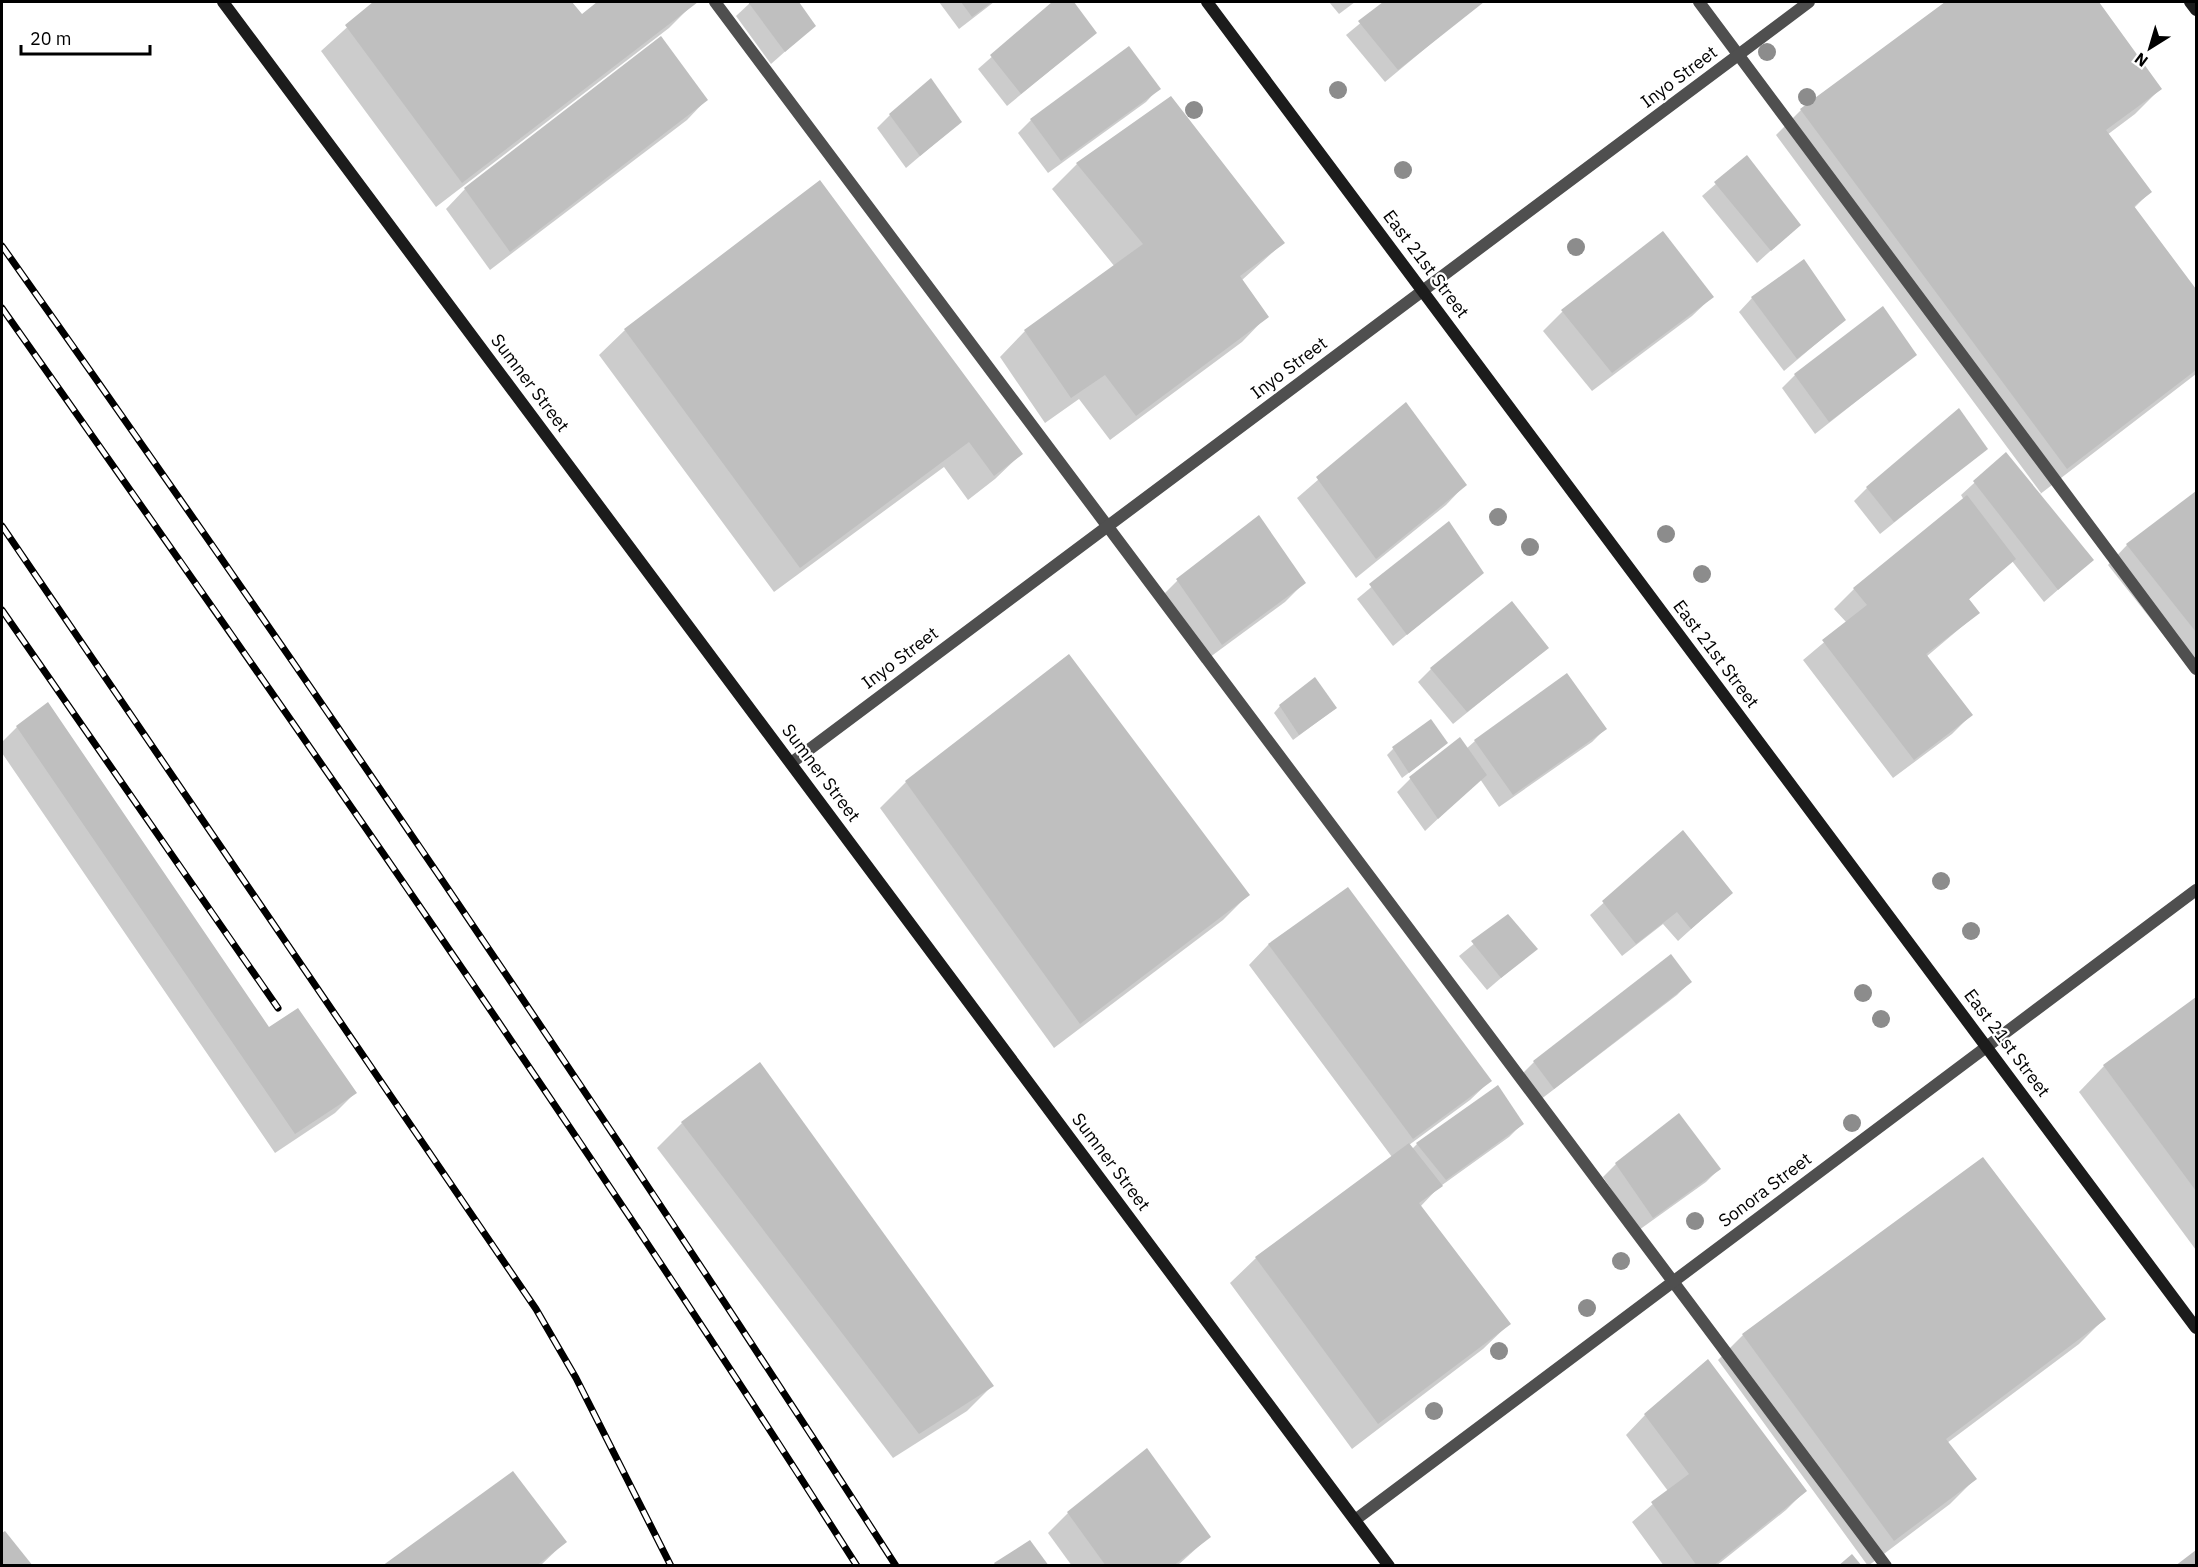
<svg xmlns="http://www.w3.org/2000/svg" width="2198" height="1567" viewBox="0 0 2198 1567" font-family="'IBM Plex Sans',sans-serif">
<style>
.shadow{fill:#0003}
.building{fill:#bfbfbf}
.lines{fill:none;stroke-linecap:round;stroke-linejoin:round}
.lane{stroke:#4f4f4f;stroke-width:12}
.street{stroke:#4f4f4f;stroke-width:12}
.secondary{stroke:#1c1c1c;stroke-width:12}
.rail-casing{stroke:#000;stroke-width:7}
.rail{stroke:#fff;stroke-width:4.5;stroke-dasharray:14;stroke-linecap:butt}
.tree{fill:#8c8c8c}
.labels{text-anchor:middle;stroke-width:4.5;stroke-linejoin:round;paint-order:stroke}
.street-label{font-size:18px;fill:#000;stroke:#fff}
</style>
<rect width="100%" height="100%" fill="#fff"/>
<g class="shadow">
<polygon points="375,2 487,2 490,5 494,2 570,2 582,16 600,2 695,2 669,28 436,207 321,51"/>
<polygon points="751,2 797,2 814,26 771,64 736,16"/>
<polygon points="939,2 994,2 959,29"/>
<polygon points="1054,2 1072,2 1095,33 1007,106 978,69"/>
<polygon points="1329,2 1355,2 1339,14"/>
<polygon points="1386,2 1481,2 1385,82 1346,35"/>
<polygon points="1948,2 2097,2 2160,89 2135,114 2107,135 2150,192 2134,208 2196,291 2196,374 2039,495 2092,560 2044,602 2012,561 1968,600 1978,613 1926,657 1971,715 1952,734 1893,778 1803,660 1847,623 1834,609 1854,589 1964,500 1961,495 2006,454 2039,495 2041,493 1776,135 1801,110"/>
<polygon points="1129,48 1159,88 1146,102 1048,173 1018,133 1031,120"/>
<polygon points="706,100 687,120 490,270 446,209 465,189"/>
<polygon points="890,115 960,122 906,168 877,128"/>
<polygon points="1747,157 1799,225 1757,263 1702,196"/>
<polygon points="1077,164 1283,243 1242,280 1267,316 1242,342 1110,440 1079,399 1045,423 1000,357 1025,331 1115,267 1052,189"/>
<polygon points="819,182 1021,454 995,479 968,500 944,467 774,592 599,355 625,330"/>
<polygon points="1712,297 1692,316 1592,391 1543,331 1562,312"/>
<polygon points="1752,298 1844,320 1784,371 1739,312"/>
<polygon points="1915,355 1815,434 1782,388 1795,375"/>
<polygon points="1406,404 1465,485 1446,505 1356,578 1297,498"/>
<polygon points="1986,449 1880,534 1854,501 1867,488"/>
<polygon points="2196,492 2196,676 2108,565 2127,545"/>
<polygon points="1448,523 1482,573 1393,646 1357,599"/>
<polygon points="1177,581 1304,583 1285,602 1202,663 1158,600"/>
<polygon points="1547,648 1453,724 1418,682 1431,669"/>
<polygon points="1068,656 1248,895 1223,920 1054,1048 880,808 906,782"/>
<polygon points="48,704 269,1029 355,1093 335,1113 275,1153 2,753 2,742 17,727"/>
<polygon points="1280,706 1336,708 1293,740 1274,713"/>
<polygon points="1605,729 1592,742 1499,807 1480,779 1425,831 1397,792 1410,779 1466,749 1475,741"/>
<polygon points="1393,749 1440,749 1402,778 1387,755"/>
<polygon points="1683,832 1731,893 1678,941 1663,924 1622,956 1590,915"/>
<polygon points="1348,889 1490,1081 1470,1100 1409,1145 1412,1149 1417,1144 1522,1124 1509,1137 1438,1188 1420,1207 1509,1324 1483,1349 1352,1449 1230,1283 1256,1258 1392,1157 1249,965 1268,945"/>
<polygon points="1508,916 1536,948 1487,990 1459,956"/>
<polygon points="1690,982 1677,995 1540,1100 1521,1075 1534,1062"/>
<polygon points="2196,999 2196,1250 2079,1092 2104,1066"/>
<polygon points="682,1123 992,1386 967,1411 893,1458 657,1148"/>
<polygon points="1616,1164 1719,1169 1706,1182 1639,1230 1603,1177"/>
<polygon points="2104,1319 2079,1344 1947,1443 1975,1479 1950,1504 1868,1566 1718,1360 1743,1335"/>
<polygon points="1645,1415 1805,1491 1786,1510 1716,1566 1664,1566 1632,1522 1668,1491 1626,1435"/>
<polygon points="1068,1513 1209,1537 1177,1566 1072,1566 1048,1533"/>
<polygon points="565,1542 540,1566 385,1566"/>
</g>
<g class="building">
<polygon points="373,2 572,2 582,14 597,2 698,2 462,183 345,25"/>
<polygon points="748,2 799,2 816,26 785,52"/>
<polygon points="961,2 992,2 972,17"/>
<polygon points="1052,2 1074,2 1097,33 1021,94 990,55"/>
<polygon points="1383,2 1484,2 1398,70 1358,21"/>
<polygon points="1945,2 2099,2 2162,89 2106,130 2152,192 2134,206 2196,289 2196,370 2067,469 1800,109"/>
<polygon points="661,36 708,100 510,252 464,188"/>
<polygon points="1129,46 1161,89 1061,161 1030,119"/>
<polygon points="931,78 962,122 920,156 889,114"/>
<polygon points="1171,96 1285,243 1240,276 1269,317 1136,416 1105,375 1071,398 1024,330 1143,244 1076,163"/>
<polygon points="1747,155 1801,225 1771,251 1714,182"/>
<polygon points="820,180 1023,454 994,476 969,442 800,568 624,329"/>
<polygon points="1663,231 1714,297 1612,373 1561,310"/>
<polygon points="1804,259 1846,320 1797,359 1751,297"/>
<polygon points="1883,306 1917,355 1829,422 1794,374"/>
<polygon points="1406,402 1467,485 1376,559 1316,477"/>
<polygon points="1959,408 1988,449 1894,522 1866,487"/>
<polygon points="2006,452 2094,560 2058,590 1973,481"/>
<polygon points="2196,491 2196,632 2126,544"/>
<polygon points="1967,495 2016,559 1969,599 1980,613 1926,654 1973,715 1914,760 1822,640 1867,605 1853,588"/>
<polygon points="1259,515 1306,583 1222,645 1176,579"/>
<polygon points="1449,521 1484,573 1407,635 1369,584"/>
<polygon points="1512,601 1549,648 1467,712 1430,668"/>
<polygon points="1069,654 1250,895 1080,1024 905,781"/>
<polygon points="1567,673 1607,729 1513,795 1474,740"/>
<polygon points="1315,677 1337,708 1299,735 1279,705"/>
<polygon points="48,702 269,1027 298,1008 357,1093 295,1134 16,726"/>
<polygon points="1431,719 1448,743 1409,773 1392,747"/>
<polygon points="1460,737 1487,775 1438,819 1409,777"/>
<polygon points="1683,830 1733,893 1691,929 1677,912 1636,944 1602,901"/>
<polygon points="1348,887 1492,1081 1413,1139 1268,944"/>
<polygon points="1508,914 1538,949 1501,978 1471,941"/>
<polygon points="1671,954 1692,982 1554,1089 1533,1061"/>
<polygon points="2196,997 2196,1191 2103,1065"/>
<polygon points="760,1062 994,1386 919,1434 681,1122"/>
<polygon points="1498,1085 1524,1124 1446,1180 1416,1143"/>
<polygon points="1679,1113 1721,1169 1653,1218 1615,1163"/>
<polygon points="1409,1143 1443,1186 1419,1203 1511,1324 1378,1424 1255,1257"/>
<polygon points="1983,1157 2106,1319 1946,1439 1977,1479 1894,1541 1742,1334"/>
<polygon points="1708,1359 1807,1491 1713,1566 1697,1566 1651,1502 1689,1474 1644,1414"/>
<polygon points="1147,1448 1211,1537 1173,1566 1106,1566 1067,1512"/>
<polygon points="513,1471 567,1542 536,1566 382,1566"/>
<polygon points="5,1531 33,1566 2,1566 2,1533"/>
<polygon points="1030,1540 1049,1566 996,1566 994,1563"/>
<polygon points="2196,1550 2196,1566 2175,1566"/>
<polygon points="1852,1554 1862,1566 1838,1566"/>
</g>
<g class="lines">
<g class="lane">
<path d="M715 2C1104 524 1499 1042 1886 1566"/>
<polyline points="1699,2 2196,669"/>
</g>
<g class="street">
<polyline points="791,763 1809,2"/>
<polyline points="1355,1520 2196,890"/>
</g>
<g class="secondary">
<polyline points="223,2 1389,1566"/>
<polyline points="1207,2 2196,1328"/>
<polyline points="2190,2 2196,10"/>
</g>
<g class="rail-casing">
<g id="rail">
<path d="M2 246C309 679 608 1119 896 1566"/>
<path d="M2 308C294 722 585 1138 857 1566"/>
<polyline points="2,526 536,1309 576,1378 671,1566"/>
<polyline points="2,610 278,1008"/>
</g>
</g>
<use href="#rail" class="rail"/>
</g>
<g class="tree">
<circle cx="1767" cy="52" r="9"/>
<circle cx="1338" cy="90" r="9"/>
<circle cx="1807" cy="97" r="9"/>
<circle cx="1194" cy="110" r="9"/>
<circle cx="1403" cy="170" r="9"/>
<circle cx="1576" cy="247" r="9"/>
<circle cx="1498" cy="517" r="9"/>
<circle cx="1666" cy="534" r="9"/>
<circle cx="1530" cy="547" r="9"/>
<circle cx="1702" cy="574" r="9"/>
<circle cx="1941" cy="881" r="9"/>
<circle cx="1971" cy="931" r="9"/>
<circle cx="1863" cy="993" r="9"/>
<circle cx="1881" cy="1019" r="9"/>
<circle cx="1852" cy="1123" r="9"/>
<circle cx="1695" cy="1221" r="9"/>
<circle cx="1621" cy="1261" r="9"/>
<circle cx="1587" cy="1308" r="9"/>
<circle cx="1499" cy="1351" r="9"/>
<circle cx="1434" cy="1411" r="9"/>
</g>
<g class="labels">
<g class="street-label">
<text transform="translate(1679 77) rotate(-37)" y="6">Inyo Street</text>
<text transform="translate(1426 264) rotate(53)" y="6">East 21st Street</text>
<text transform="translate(1289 368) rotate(-37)" y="6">Inyo Street</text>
<text transform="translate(530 383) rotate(53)" y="6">Sumner Street</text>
<text transform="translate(1716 654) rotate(53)" y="6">East 21st Street</text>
<text transform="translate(900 658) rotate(-37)" y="6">Inyo Street</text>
<text transform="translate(821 773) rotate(53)" y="6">Sumner Street</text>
<text transform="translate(2007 1043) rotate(53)" y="6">East 21st Street</text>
<text transform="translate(1111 1162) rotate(53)" y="6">Sumner Street</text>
<text transform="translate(1765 1190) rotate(-37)" y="6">Sonora Street</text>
</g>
</g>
<rect width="2198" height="1567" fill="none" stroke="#000000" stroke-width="6"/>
<g transform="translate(2150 48) rotate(217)" stroke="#ffffff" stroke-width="4.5" paint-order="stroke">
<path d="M0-4.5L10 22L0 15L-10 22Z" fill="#000000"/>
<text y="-9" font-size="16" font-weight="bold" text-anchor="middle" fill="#000000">N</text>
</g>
<path d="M21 45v9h129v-9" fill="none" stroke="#000000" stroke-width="3"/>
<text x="30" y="45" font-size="18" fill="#000000" stroke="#ffffff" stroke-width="4.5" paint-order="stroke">20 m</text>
</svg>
